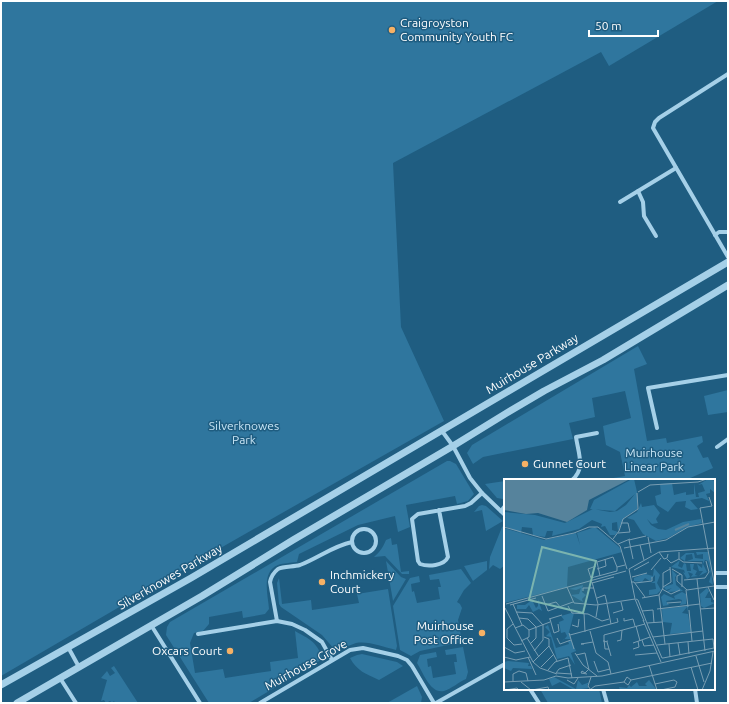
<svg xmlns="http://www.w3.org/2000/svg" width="729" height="704" viewBox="0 0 729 704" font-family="Ubuntu,sans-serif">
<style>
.green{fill:#2f769e}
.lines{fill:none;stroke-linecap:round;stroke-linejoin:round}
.minor{stroke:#a5d0e8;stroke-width:4}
.tertiary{stroke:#a5d0e8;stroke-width:7}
.poi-dot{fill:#f6b165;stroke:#1f5d81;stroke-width:1.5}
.labels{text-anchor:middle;stroke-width:3;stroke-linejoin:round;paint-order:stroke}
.poi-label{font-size:12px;fill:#fff;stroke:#1f5d81;text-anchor:start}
.street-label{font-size:12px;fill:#fff;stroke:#1f5d81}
.park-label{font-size:12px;fill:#c9e6f6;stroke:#1f5d81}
.inset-river{fill:none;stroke:#56839c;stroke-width:2}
.inset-road{fill:none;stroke:#799eb3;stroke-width:1}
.view{fill:#7bb4af;fill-opacity:0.15;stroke:#7bb4af;stroke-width:2}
.inset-edge{fill:none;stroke:#fff;stroke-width:2}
</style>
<rect width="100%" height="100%" fill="#1f5d81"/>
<g class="green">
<polygon points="1,1 718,1 609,66 601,52 393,163 401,327 444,421 224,546 1,676"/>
<polygon points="638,346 647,364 634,369 647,441 666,438 667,443 702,436 703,442 697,446 703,458 708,457 713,468 688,479 689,480 602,480 625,476 620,452 606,445 603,426 631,418 625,391 592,398 595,417 569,423 573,439 483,457 473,464 467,453 472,445"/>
<polygon points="728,390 728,412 708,415 704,396"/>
<path d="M447 461H450L456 464 474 494 468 501 457 504 455 496 406 505 410 527 398 532 395 516 358 525 299 554 297 562C291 563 283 563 278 565 261 572 268 595 269 609L265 614 243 618 242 611 209 617V624L203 631 194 633 190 643 195 673 223 669 225 678 271 671 270 662 298 658 295 631C309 639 316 641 322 657L321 660 249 703H209L166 635 167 627 170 622Z"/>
<polygon points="505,481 505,497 503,499 497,498 485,484"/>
<polygon points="482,505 486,506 503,521 486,531 482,510 474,512 479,506"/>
<polygon points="505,525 505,565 500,569 493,565 489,569 490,557 502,527"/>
<path d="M391 538 392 545 397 544 401 572 409 571V574H402L385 556 374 557C380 552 383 547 386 540Z"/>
<polygon points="386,561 401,577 406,579 393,601"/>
<polygon points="487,561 487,570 473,581 464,566"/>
<polygon points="461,569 471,583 464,590 457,602 460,604 462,608 458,620 462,642 420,651 411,656 400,650 393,606 410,578 419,576 420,582 411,584 412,592 414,591 417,603 440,599 438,587 441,587 439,579 430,580 429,575"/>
<path d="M279 578 282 604 311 600 312 610 359 603 357 594 388 589 397 646 396 650C383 647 369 641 356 643 349 645 342 650 335 650L322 635 281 607 279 604 277 583Z"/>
<path d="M463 647 468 672 466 679C459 682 451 689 444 691 430 694 423 672 417 663L420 655 436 652 437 657 427 659 428 667 431 666 433 678 456 674 454 662H457L456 654 446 655 445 650Z"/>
<path d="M362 654 397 662 403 666 379 680C366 674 357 671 350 658L357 655Z"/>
<polygon points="114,666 138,703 115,703 114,701 112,703 110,701 106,703 104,700 101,701 107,680 101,678 107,671 110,676 115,673 111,668"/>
<polygon points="417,686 422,697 421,703 387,703"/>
<polygon points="540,689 599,689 602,703 548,703"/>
</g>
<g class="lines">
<g class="minor">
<polyline points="728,74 659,118 655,122 653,128 728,257"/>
<polyline points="638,191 643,202 644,216 656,236"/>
<polyline points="620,202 676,168"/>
<polyline points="715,235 719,232 728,232"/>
<polyline points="657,428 648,388 728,375"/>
<polyline points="442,431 453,446 470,478 482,493 505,515"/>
<polyline points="717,447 728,439"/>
<path d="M572 480C586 469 578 452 576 437L597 433"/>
<path d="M439 510 448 557C444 566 428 567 420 564L418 561 412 519 418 514 465 506 471 503 482 493"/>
<polyline points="501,511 505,506"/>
<circle cx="364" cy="541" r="12"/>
<polyline points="714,573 728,573"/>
<polyline points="714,587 728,587"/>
<path d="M277 621 270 582C271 577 273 573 278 569 284 566 293 567 300 565 318 558 333 546 352 542"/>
<polyline points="151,625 200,703"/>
<polyline points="198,634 277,621 292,624 305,630 322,642 332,660"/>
<polyline points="68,647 79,667"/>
<polyline points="60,678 76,703"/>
<polyline points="530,689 539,703"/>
<polyline points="603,689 607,703"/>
<polyline points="695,689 697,703"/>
<polyline points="260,703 350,650 363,648 398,656 407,660 412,666 434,703"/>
<polyline points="436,703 505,664"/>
</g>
<g class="tertiary">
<polyline points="1,685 191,578 728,262"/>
<polyline points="17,703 202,596 293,540 453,446 510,411 544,391 603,360 728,285"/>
</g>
</g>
<g class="poi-dot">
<circle cx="392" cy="30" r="4"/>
<circle cx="525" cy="464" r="4"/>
<circle cx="322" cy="582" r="4"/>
<circle cx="482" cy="633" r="4"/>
<circle cx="230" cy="651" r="4"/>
</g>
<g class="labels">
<g class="poi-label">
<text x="400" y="27">Craigroyston<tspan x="400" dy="14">Community Youth FC</tspan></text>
<text x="533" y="468">Gunnet Court</text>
<text x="330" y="579">Inchmickery<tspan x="330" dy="14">Court</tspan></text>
<text x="474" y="630" text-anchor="end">Muirhouse<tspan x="474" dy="14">Post Office</tspan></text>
<text x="222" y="655" text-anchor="end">Oxcars Court</text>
</g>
<g class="street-label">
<text transform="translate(532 364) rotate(-31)" y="4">Muirhouse Parkway</text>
<text transform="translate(170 577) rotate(-30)" y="4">Silverknowes Parkway</text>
<text transform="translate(306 665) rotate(-29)" y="4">Muirhouse Grove</text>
</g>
<g class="park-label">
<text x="244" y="430">Silverknowes<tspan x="244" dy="14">Park</tspan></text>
<text x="654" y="457">Muirhouse<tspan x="654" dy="14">Linear Park</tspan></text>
</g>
</g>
<g transform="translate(504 479)">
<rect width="211" height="211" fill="#1f5d81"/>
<path d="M128 0H130L133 13V30L120 39 114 52 113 43 108 44V51L114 53 111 56H106L101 47 97 48 98 45 88 41 75 50 48 57 49 52H43L41 58 29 56 28 49 18 48 17 54 0 47V33L31 36 61 44 89 30 106 33 113 32 122 26 131 15 111 32 86 30 90 21ZM204 0 211 2V14L206 10V14L202 15 207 26 205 22 198 19 186 21 194 30 187 31 181 28 182 22 172 23 164 33 153 26 151 17 157 15 156 5 168 4 170 16 182 13V16L190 15V4L192 18H195L194 14 201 12 198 5 194 6ZM137 24 138 28 150 26 156 34 152 40 154 44 148 45 143 40 147 46 154 50 162 51 179 43 197 40 198 44 183 48 164 59 152 62 139 55 130 41 123 39 133 33ZM91 48 115 68 118 73 64 88 63 108 0 124V49L40 61 72 54 76 66 73 54ZM192 73H204L209 106 205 103 207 96 204 82 201 81 199 85 203 93 195 97 199 92H195L193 85 198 89 199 82H183L189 80 188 75 182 76 181 82 176 79 182 74H190L191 79 199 80V75L193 76ZM176 81 174 87 178 89 180 84 182 85 183 92H187L186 85H190L189 90 193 92 191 96 194 97 187 98 189 95 184 93 186 98 183 100 179 93 181 94 180 91 167 88ZM150 89 156 96 153 104 157 111 153 115 145 116V111L152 110 151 104H147L151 102V96L146 102 141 99 138 103 130 102V99L141 95 149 97ZM168 91 173 96 171 98 172 106 179 112 162 113 168 109 162 111 160 108 169 105ZM79 106 78 113 82 116 78 120 79 123 67 116 75 115 77 109 72 111 65 110ZM203 109 205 112 201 119H207V123L211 124 200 129 197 127 196 115ZM178 113 182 115V125L176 126 178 121 175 120 162 122 165 126 159 127 157 118 160 115 171 120 170 117ZM34 120 38 132 35 130 29 133 25 126 22 130H13V126H21L28 121 32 129 34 127ZM184 127V133L183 128 178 134 184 135 187 153 166 155 168 144 159 143 158 130ZM67 134H70L65 153 67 160H60L57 164 63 157 61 153 57 154 55 143 60 141 57 137ZM44 146 52 169 65 165 64 162 67 161 72 172 67 174 71 186 65 177 53 180 47 158 42 157 46 153 41 148ZM4 182 25 184 24 187H27L28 190 9 189 7 192 0 189V183ZM50 198 72 210 74 201 78 206 86 203 83 206 85 209 70 211 56 203 48 207 45 200ZM145 201 152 210 116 211 115 208 123 209 125 206 127 208 133 203 135 207H143L141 205Z" fill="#2f769e"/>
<path d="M0 0H126L85 21 83 31 63 43 34 34 22 35 0 31Z" fill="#56839c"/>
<path class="inset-river" d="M171 51 185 45"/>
<path class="inset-road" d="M134 13 146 6 194 3 203 0M205 18 208 27 196 29 211 108M0 48 42 60 70 54 85 48H94L116 67 123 90M114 54 126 53 124 44H117M144 58 147 74M109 60 115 52 119 40 134 30 133 14M114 65 126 60M136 66 140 81M120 69 162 61 184 48 211 43M155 73 160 80 163 79 164 75M175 73V80L179 83 198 84M129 80 125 61 142 57M163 80 167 84 175 80M93 90 102 87 101 80M125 90 131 120 140 142M125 90 155 73 211 69M168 90 178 96V108M130 91 145 83M147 91 157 79M177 95 173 97V102L183 111 210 107M96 97 93 83 109 78 113 88M128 98 143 94M87 99 113 92V88L121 86M87 99 84 90 92 87M201 99 205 93 202 82M193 100 201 172M180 101 201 99M88 103 94 125M127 103H130L141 118M88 104 110 98M131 104 148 102V98M63 108 70 124 92 126 131 120M159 108 167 103 166 88M204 108 210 121M158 110 167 115 176 111M182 111 184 128M79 112V109H90M155 116 161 165M155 116 159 109V94L166 90M38 117 44 132 69 123M93 119 101 116 103 124M138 119 155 116M132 120 134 121 144 147 158 179H159L210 169 209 160 153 166M163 124 177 123M2 125 122 92M9 125 18 146M103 125 107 145M6 126 32 119M41 126 52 123 57 129M64 127 68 134 84 135 98 142 105 140M1 129 29 183 36 189 53 195M153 130 196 125M196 130 211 129M185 131 188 162M138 132 149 131 150 144M12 133 28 134 39 146V161L30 172M80 134 81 153M109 134 119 131 117 123M92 138 94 126M15 139 24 140 32 148V159L26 165M120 139V142L129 140 131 147M45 140 58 136M46 140 50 154 55 152 54 145M139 141 157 183M143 144 158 143M9 145 3 150V159L10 166 18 165M68 146 74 148 75 140M132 147 136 162M11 149 19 146 25 151V158L17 162M25 151 46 143M86 152 92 174 104 183 107 195M65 154 70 170M66 156 114 143 113 139M149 158 199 152M23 159 35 178M53 159 56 165 67 161M100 161 101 170H105M138 161 140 167 150 166M104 162 100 163V156L141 145M113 162 117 161 118 151M103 163 107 177M184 163 185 175M129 164 146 158M174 164 176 176M80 165H77L89 163M165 165 166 178M45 167 53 182M0 168 11 174 21 172M129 170 135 168 134 162M71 174 79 186 93 197M72 176 81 174 85 191M131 176 153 174M192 177 200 203M0 178 12 181 26 178M24 178 32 196M90 182 94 193 106 190M29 183 45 167V160L40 158M145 186 153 211M37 188 50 175M187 188 194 211M44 191 51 183 64 179 68 199M52 194 55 190 67 186M53 194 68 195M83 195 77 194 78 192 81 194 84 191M87 198 84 207 87 211M63 201 70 205 74 199M127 201 208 184M9 202V195L15 192 22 194 24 202M0 203 40 201 52 197 64 199 98 197 211 172M17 203 27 211M151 205 170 201 173 203 171 208 157 211M87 210 91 207 120 203 124 206 127 201 123 198 120 203M2 211 13 209 15 211M28 211 44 208 45 211M198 211 206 192 209 173"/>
<path class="view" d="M38 68 92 82 79 134 25 121Z"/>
<rect width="211" height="211" class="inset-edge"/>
</g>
<rect width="729" height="704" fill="none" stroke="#ffffff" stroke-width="4"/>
<path d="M589 30v6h69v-6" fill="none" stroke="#ffffff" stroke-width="2"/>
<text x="595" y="30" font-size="12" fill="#ffffff" stroke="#1f5d81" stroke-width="3" paint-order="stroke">50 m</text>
</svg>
